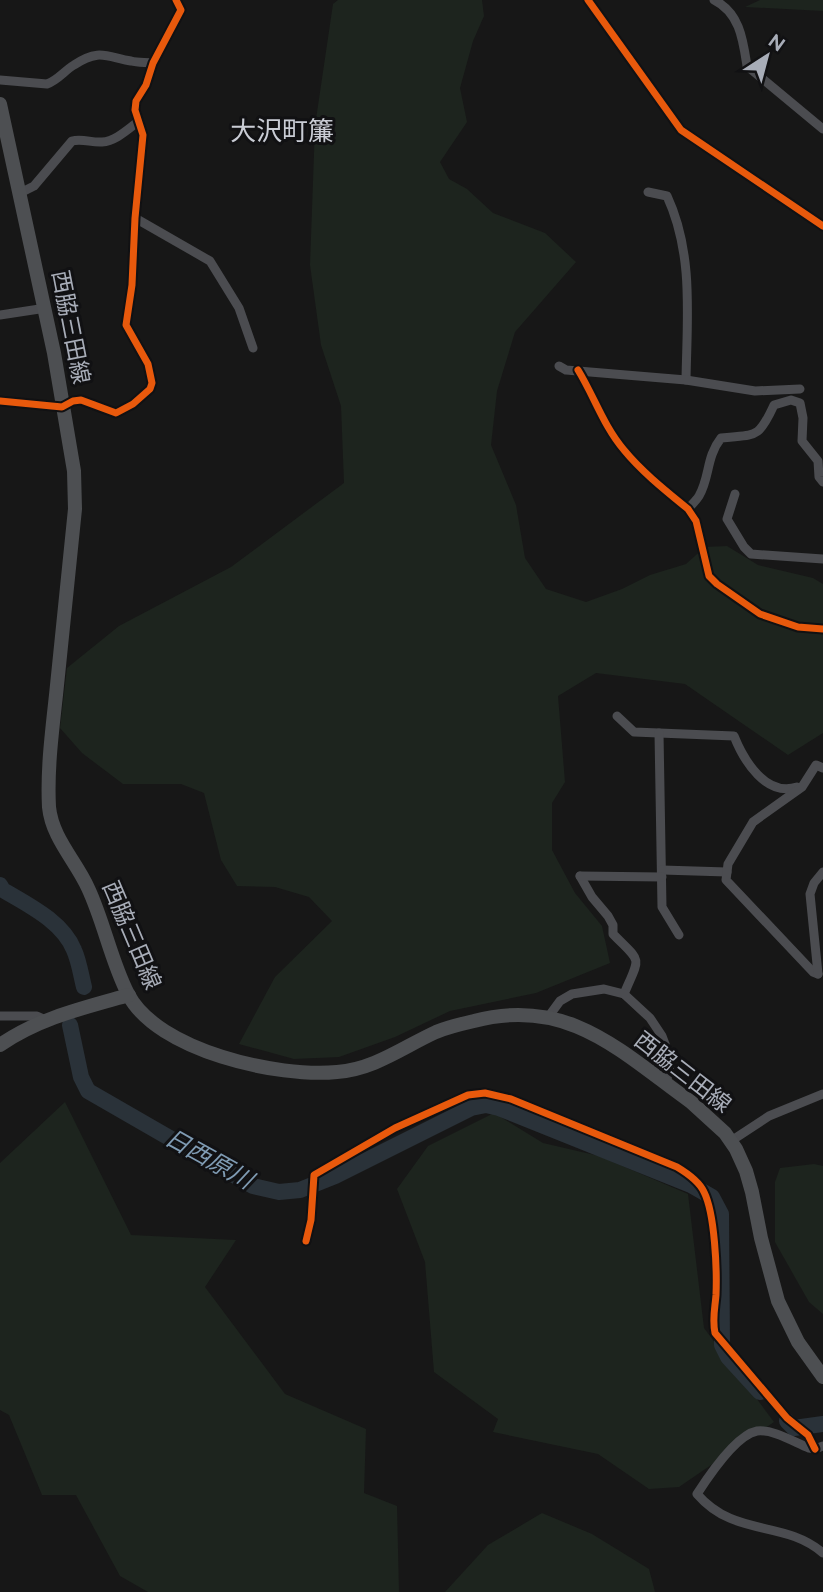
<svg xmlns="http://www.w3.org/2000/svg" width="823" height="1592" viewBox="0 0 823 1592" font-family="Raleway,'Noto Sans JP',sans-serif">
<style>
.green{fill:#1d241e}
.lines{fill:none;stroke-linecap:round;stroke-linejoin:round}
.river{stroke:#2a3239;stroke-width:16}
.minor{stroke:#4b4c50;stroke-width:9}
.primary{stroke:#4d4f52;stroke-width:14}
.cycleway-casing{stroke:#111113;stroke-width:11}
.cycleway{stroke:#e8590c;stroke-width:7}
.labels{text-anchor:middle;stroke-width:6;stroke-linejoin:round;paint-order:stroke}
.street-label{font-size:23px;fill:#a8adb8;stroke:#111113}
.water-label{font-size:24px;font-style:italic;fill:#7f9bb3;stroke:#111113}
.quarter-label{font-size:26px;fill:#c9ccd4;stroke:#111113}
</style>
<rect width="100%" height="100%" fill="#171717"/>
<g class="green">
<polygon points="338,0 482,0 484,16 473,41 460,88 467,122 440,162 449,179 467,189 493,213 545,233 576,262 515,332 497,391 491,445 516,505 525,558 546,589 586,602 622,589 650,575 686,564 705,547 727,546 758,565 813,578 823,584 823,733 788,755 685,684 596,673 558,696 565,782 552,803 552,850 575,893 602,926 610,963 536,993 450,1011 395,1037 339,1057 294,1059 239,1044 275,977 332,921 309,897 275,887 237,886 221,860 204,793 181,784 123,784 82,753 60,728 67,668 119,626 231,567 344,483 341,406 321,345 310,265 315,126 333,4"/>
<polygon points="760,0 823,0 823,11 745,7"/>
<polygon points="65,1102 131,1235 236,1240 205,1287 285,1394 366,1429 364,1493 397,1506 399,1592 148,1592 120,1576 76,1495 42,1495 9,1415 0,1410 0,1163"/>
<polygon points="494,1113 543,1143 599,1156 688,1194 704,1328 774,1422 679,1487 649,1489 598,1454 493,1432 498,1419 434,1372 425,1262 397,1189 428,1146"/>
<polygon points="814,1164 823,1166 823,1314 809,1302 775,1242 775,1182 780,1168"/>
<polygon points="542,1513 592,1534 649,1569 655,1592 445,1592 488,1545"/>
</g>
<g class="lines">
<g class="river">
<path d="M0 885 3 890C28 905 62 921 74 950 79 961 81 975 84 987"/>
<polyline points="70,1025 81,1077 88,1091 253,1186 279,1192 300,1190 335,1176 471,1108 486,1105 499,1108 691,1185 712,1197 721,1214 722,1345 728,1357 760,1392"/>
<polyline points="787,1421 794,1428 823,1424"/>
</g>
<g class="minor">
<polyline points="588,0 681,130 823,226"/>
<path d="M714 0C740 13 743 40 747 66L823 129"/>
<path d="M0 80 47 84C58 80 64 71 74 65 99 48 107 57 131 61 138 63 146 62 153 63"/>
<path d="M648 192 667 196C694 254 687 318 686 380"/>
<path d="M20 193 34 186 72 141C82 138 92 143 102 142 116 141 128 129 139 121"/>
<polyline points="135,218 210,261 239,308 253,348"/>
<polyline points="0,315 46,308"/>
<polyline points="559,366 566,370 686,380 755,391 800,389"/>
<path d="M578 370C594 396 604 427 624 450 642 472 666 491 688 509L696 521 709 576 717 584 760 614 798 627 823 629"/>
<polyline points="0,401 62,407 73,401 81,400 116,413 133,404 150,389 152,383 148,364 126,325 132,285 135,218 143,135 135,110 136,101 146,85 153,63 181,10 176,0"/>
<polyline points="735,494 727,519 744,547 751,554 823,559"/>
<path d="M688 509C691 505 696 501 699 496 710 477 706 457 721 438 756 434 758 440 774 405L791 400 800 403 803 418 802 441 818 461 819 477 823 482"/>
<path d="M617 716 634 732 734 736C744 761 766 797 797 787"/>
<polyline points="659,733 662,907 679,935"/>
<polyline points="662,870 727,872"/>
<path d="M580 876 592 897 608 916 613 925V934C642 964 641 954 624 994"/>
<polyline points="580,876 662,877"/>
<polyline points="818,974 813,972 726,880 728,864 753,822 802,787 816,765 823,768"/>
<polyline points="818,974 810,894 814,883 823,872"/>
<polyline points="0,1016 37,1016 46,1020"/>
<polyline points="549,1016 560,1001 572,994 604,989 624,994 650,1018 662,1036 668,1052 670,1066 666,1084"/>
<polyline points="731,1141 769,1116 823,1094"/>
<path d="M306 1241 311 1220 314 1175 395 1128 468 1095 485 1093 511 1099 677 1167C687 1173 699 1181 704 1192 715 1214 717 1270 716 1295 715 1308 712 1319 715 1333L787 1418 808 1435 815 1449"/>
<path d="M823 1446 815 1449 809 1448C794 1442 773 1429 757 1431 736 1435 708 1477 697 1494 735 1538 783 1519 823 1553"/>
</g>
<g class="primary">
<path d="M0 104 54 353 74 471 75 509C69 571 62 633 56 695 52 732 47 770 49 807 52 838 76 861 88 888 104 922 111 961 128 994 157 1051 279 1078 337 1072 375 1069 403 1047 436 1032 448 1027 461 1024 474 1021 568 996 620 1051 691 1102L725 1133 736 1149 746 1171 752 1192 761 1238 778 1301 798 1342 823 1377"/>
<path d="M0 1045C39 1018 83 1008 129 995"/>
</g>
<g class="cycleway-casing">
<g id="cycleway">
<polyline points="588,0 681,130 823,226"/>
<path d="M578 370C594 396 604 427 624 450 642 472 666 491 688 509L696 521 709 576 717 584 760 614 798 627 823 629"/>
<polyline points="0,401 62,407 73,401 81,400 116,413 133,404 150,389 152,383 148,364 126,325 132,285 135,218 143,135 135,110 136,101 146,85 153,63 181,10 176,0"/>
<path d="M306 1241 311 1220 314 1175 395 1128 468 1095 485 1093 511 1099 677 1167C687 1173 699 1181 704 1192 715 1214 717 1270 716 1295 715 1308 712 1319 715 1333L787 1418 808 1435 815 1449"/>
</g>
</g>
<use href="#cycleway" class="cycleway"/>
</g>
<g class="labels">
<g class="street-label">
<text transform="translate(71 327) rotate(79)" y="8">西脇三田線</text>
<text transform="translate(132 935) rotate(67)" y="8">西脇三田線</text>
<text transform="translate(683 1072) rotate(38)" y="8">西脇三田線</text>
</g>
<g class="water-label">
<text transform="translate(209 1159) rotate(29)" y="8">日西原川</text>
</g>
<g class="quarter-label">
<text x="282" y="140">大沢町簾</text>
</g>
</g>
<g transform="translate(767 56) rotate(36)" stroke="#111113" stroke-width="5" paint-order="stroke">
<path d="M0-5L12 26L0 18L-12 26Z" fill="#a8adb8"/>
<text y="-10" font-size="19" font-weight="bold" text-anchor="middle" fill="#a8adb8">N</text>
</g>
</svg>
